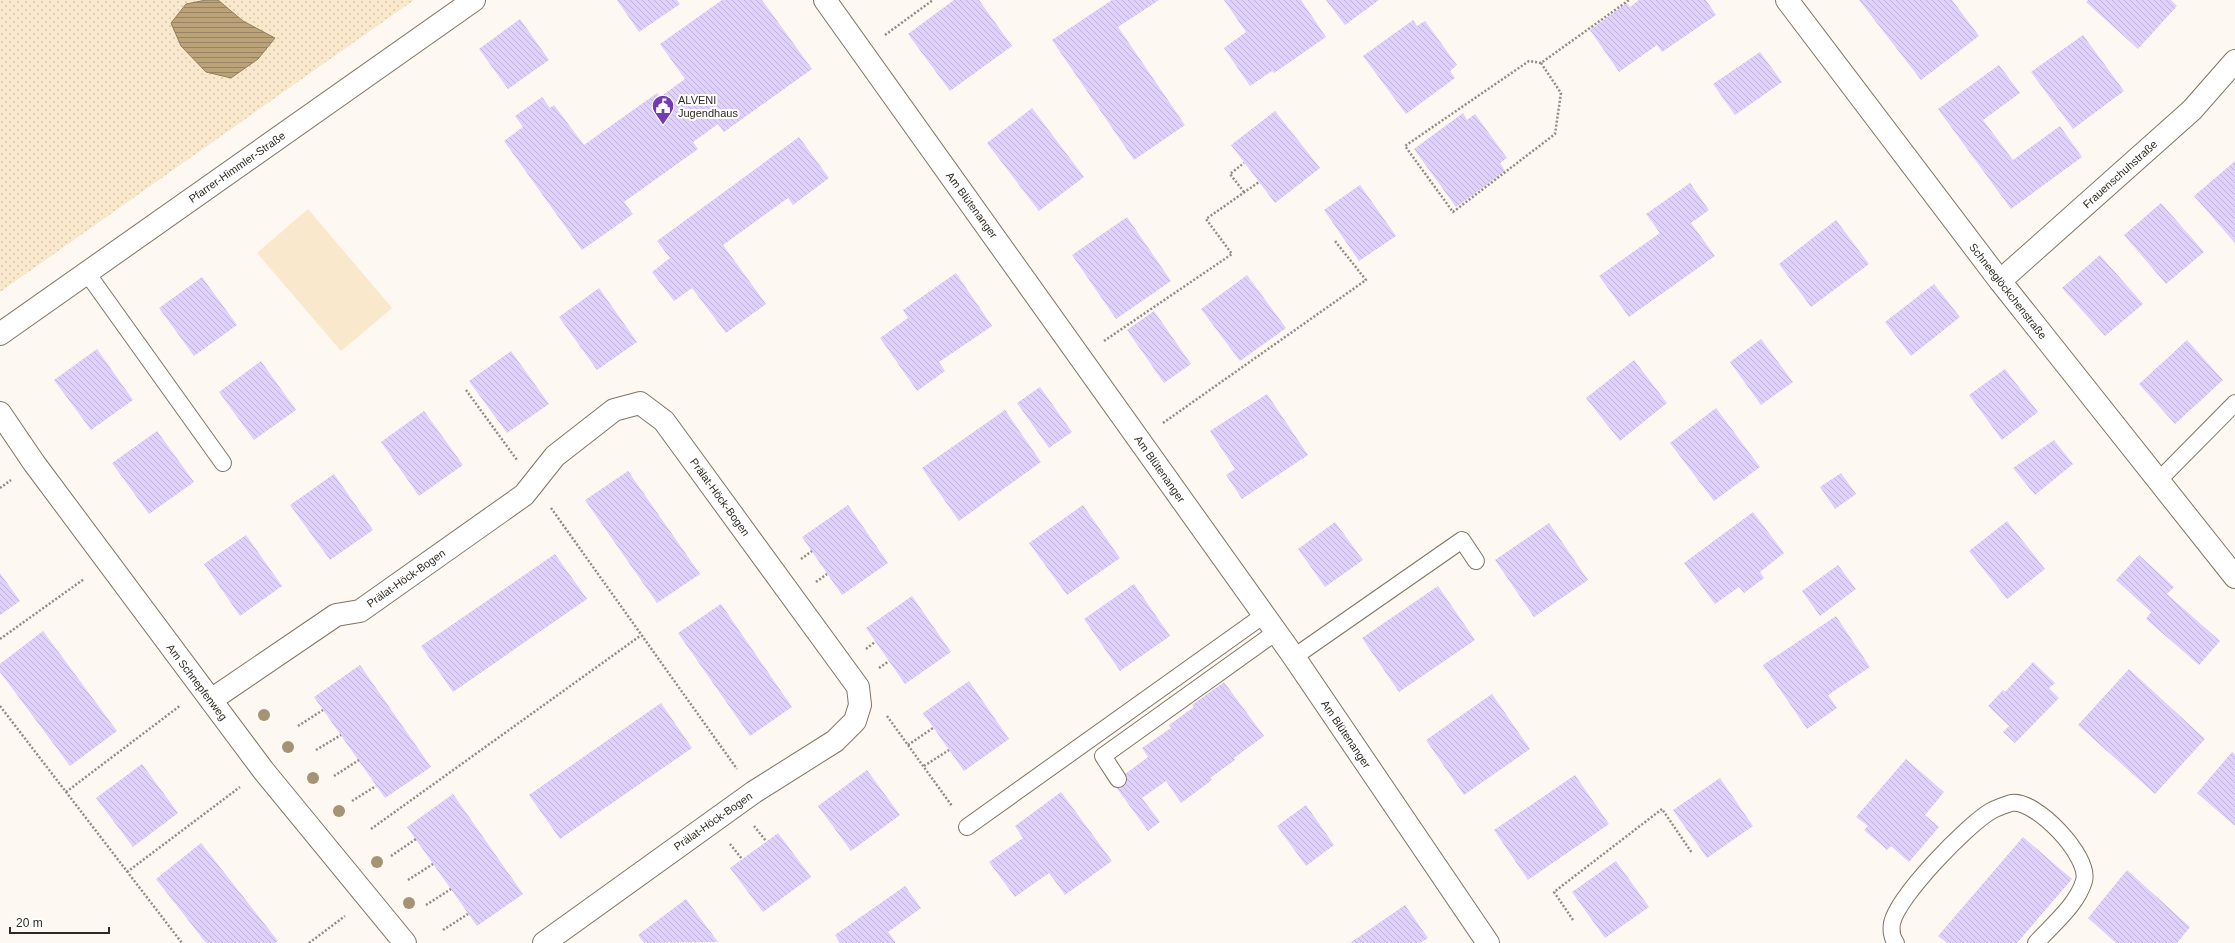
<svg xmlns="http://www.w3.org/2000/svg" width="2235" height="943" viewBox="0 0 2235 943" font-family="Helvetica,sans-serif">
<style>
.grass{fill:#fae8cd}
.park{fill:url(#park-dots)}
.water{fill:url(#water-rules);stroke:#917e5e}
.building{fill:url(#building-back-hatch)}
.lines{fill:none;stroke-linecap:round;stroke-linejoin:round}
.lane-casing{stroke:#807564;stroke-width:18}
.street-casing{stroke:#807564;stroke-width:24}
.path{stroke:#908b84;stroke-width:2.5;stroke-dasharray:2 2;stroke-linecap:butt}
.lane{stroke:#fff;stroke-width:16}
.street{stroke:#fff;stroke-width:22}
.tree{fill:#a49374}
.labels{text-anchor:middle;stroke-width:4;stroke-linejoin:round;paint-order:stroke}
.poi-label{font-size:11px;fill:#2e2a22;stroke:#fff;text-anchor:start}
.street-label{font-size:11px;fill:#2e2a22;stroke:#fff}
</style>
<defs>
<pattern id="park-dots" width="8" height="8" patternUnits="userSpaceOnUse"><rect width="8" height="8" fill="#fae8cd"/><path d="M2 2h.1M6 6h.1" fill="none" stroke="#d7c7b0" stroke-width="1.8" stroke-linecap="round"/></pattern>
<pattern id="water-rules" width="6" height="5" patternUnits="userSpaceOnUse"><rect width="6" height="5" fill="#bba278"/><path d="M0 2.5h6" fill="none" stroke="#988462"/></pattern>
<pattern id="building-back-hatch" width="6" height="6" patternUnits="userSpaceOnUse"><rect width="6" height="6" fill="#e0d0fd"/><path d="M-1 5l2 2M0 0l6 6M5-1l2 2" fill="none" stroke="#c0b3d9"/></pattern>
</defs>
<rect width="100%" height="100%" fill="#fdf8f1"/>
<polygon class="grass" points="308,209 392,308 341,351 257,253"/>
<polygon class="park" points="0,0 414,0 0,292"/>
<polygon class="water" points="206,0 218,0 243,21 275,38 258,59 231,78 206,72 181,46 171,23 186,4"/>
<g class="building">
<polygon points="617,0 677,0 680,4 639,32"/>
<polygon points="722,0 762,0 812,69 724,132 718,124 693,142 698,149 624,202 633,214 582,250 504,141 523,127 515,116 542,97 550,108 554,105 584,145 657,93 660,97 685,79 660,44"/>
<polygon points="954,0 979,0 1012,46 950,91 908,34"/>
<polygon points="1112,0 1159,0 1118,27 1185,125 1134,160 1052,40"/>
<polygon points="1224,0 1301,0 1326,37 1274,73 1272,71 1250,86 1224,48 1246,32"/>
<polygon points="1326,0 1379,0 1345,25"/>
<polygon points="1639,0 1706,0 1716,15 1662,52 1657,45 1619,72 1590,30 1627,3 1630,7"/>
<polygon points="1859,0 1952,0 1979,36 1921,80"/>
<polygon points="2088,0 2171,0 2177,6 2138,49 2086,2"/>
<polygon points="520,19 549,60 508,89 479,49"/>
<polygon points="1413,20 1417,26 1425,21 1457,65 1450,71 1455,78 1406,114 1363,56"/>
<polygon points="2083,35 2124,91 2073,129 2031,72"/>
<polygon points="1760,52 1782,82 1735,115 1713,84"/>
<polygon points="1999,65 2020,93 1983,120 2013,160 2060,126 2082,157 2011,209 1938,109"/>
<polygon points="1032,108 1084,177 1039,211 987,143"/>
<polygon points="1275,111 1320,168 1275,203 1231,145"/>
<polygon points="1463,113 1467,120 1475,114 1507,158 1500,163 1505,171 1456,207 1414,149"/>
<polygon points="799,137 829,178 793,205 788,198 723,245 766,304 726,333 692,288 674,301 652,272 670,258 657,241"/>
<polygon points="2235,161 2235,243 2194,196"/>
<polygon points="1690,183 1709,210 1691,223 1715,256 1629,317 1599,276 1660,233 1646,214"/>
<polygon points="1360,185 1396,236 1359,261 1324,210"/>
<polygon points="2161,203 2204,252 2166,284 2124,235"/>
<polygon points="1127,217 1171,281 1116,319 1072,255"/>
<polygon points="1836,220 1869,264 1811,307 1779,264"/>
<polygon points="2100,255 2143,304 2105,336 2062,288"/>
<polygon points="956,273 992,326 939,362 945,371 917,391 880,338 908,318 903,310"/>
<polygon points="1247,275 1286,328 1240,361 1201,309"/>
<polygon points="202,277 237,325 194,356 159,308"/>
<polygon points="1934,284 1960,317 1911,356 1885,322"/>
<polygon points="599,288 637,342 597,370 559,317"/>
<polygon points="1154,311 1191,364 1164,383 1127,330"/>
<polygon points="1761,339 1793,382 1761,405 1730,362"/>
<polygon points="2187,340 2223,380 2175,424 2139,384"/>
<polygon points="97,349 133,400 91,430 54,380"/>
<polygon points="511,351 549,404 507,433 469,381"/>
<polygon points="1634,360 1667,403 1620,441 1586,398"/>
<polygon points="261,361 296,410 254,440 219,392"/>
<polygon points="2005,369 2038,412 2002,440 1969,395"/>
<polygon points="1040,387 1072,432 1049,448 1017,403"/>
<polygon points="1267,394 1308,455 1242,499 1226,475 1235,469 1210,431"/>
<polygon points="1716,408 1760,467 1714,501 1670,443"/>
<polygon points="1005,410 1041,462 959,521 922,468"/>
<polygon points="424,411 463,465 419,496 381,442"/>
<polygon points="157,431 194,482 149,514 112,463"/>
<polygon points="2054,440 2073,464 2035,495 2013,468"/>
<polygon points="628,471 700,574 657,603 585,500"/>
<polygon points="1841,473 1856,494 1835,509 1820,487"/>
<polygon points="334,474 373,530 330,560 290,505"/>
<polygon points="848,505 888,563 842,595 802,537"/>
<polygon points="1083,505 1120,558 1067,595 1029,543"/>
<polygon points="1753,512 1784,553 1760,572 1764,578 1744,593 1739,587 1715,604 1684,563"/>
<polygon points="2007,521 2045,569 2007,599 1969,551"/>
<polygon points="1335,522 1363,560 1325,587 1298,549"/>
<polygon points="1549,523 1588,580 1534,617 1495,560"/>
<polygon points="246,535 282,586 240,616 204,564"/>
<polygon points="555,554 587,599 453,692 421,646"/>
<polygon points="2139,555 2174,587 2167,594 2220,641 2199,665 2146,619 2151,612 2116,580"/>
<polygon points="1838,565 1856,589 1820,616 1802,591"/>
<polygon points="0,573 20,601 0,615"/>
<polygon points="1134,584 1170,636 1120,671 1084,619"/>
<polygon points="1438,586 1475,640 1399,692 1362,638"/>
<polygon points="912,596 951,652 905,684 866,628"/>
<polygon points="721,604 792,707 750,736 678,633"/>
<polygon points="1836,616 1870,667 1828,695 1837,708 1807,729 1763,665"/>
<polygon points="43,631 117,731 70,766 0,672 0,664"/>
<polygon points="2033,662 2055,683 2049,688 2059,698 2015,743 2003,732 2009,726 1988,706 2003,690 2005,692"/>
<polygon points="360,665 431,767 385,798 314,697"/>
<polygon points="2129,669 2205,739 2155,794 2078,725"/>
<polygon points="969,681 1009,739 964,771 923,713"/>
<polygon points="1224,682 1264,736 1234,758 1235,760 1210,778 1212,780 1181,803 1166,781 1142,798 1160,822 1148,831 1113,783 1148,757 1142,748 1171,728 1169,725 1194,707 1192,705"/>
<polygon points="1492,694 1530,749 1464,795 1426,740"/>
<polygon points="661,703 692,748 560,839 529,795"/>
<polygon points="2232,752 2235,754 2235,826 2197,793"/>
<polygon points="1906,759 1944,792 1925,815 1939,827 1909,862 1891,846 1887,850 1864,830 1868,826 1856,817"/>
<polygon points="142,764 178,813 133,847 96,798"/>
<polygon points="867,770 900,815 851,851 818,806"/>
<polygon points="1575,775 1609,824 1528,880 1494,830"/>
<polygon points="1720,778 1753,826 1707,858 1673,810"/>
<polygon points="1061,792 1112,861 1065,895 1049,873 1015,897 989,862 1023,838 1015,826"/>
<polygon points="453,794 523,894 477,926 407,827"/>
<polygon points="1306,805 1334,845 1306,866 1277,826"/>
<polygon points="778,833 811,877 763,912 730,868"/>
<polygon points="2023,837 2072,879 2017,943 1947,943 1938,936"/>
<polygon points="201,843 278,941 275,943 206,943 156,879"/>
<polygon points="1616,861 1649,907 1605,938 1572,892"/>
<polygon points="2127,870 2190,927 2177,943 2116,943 2088,918"/>
<polygon points="905,886 921,908 888,932 896,943 840,943 835,935"/>
<polygon points="686,899 718,942 644,943 638,935"/>
<polygon points="1405,905 1428,938 1420,943 1350,943"/>
</g>
<g class="lines">
<g class="lane-casing">
<g id="lane">
<polyline points="87,273 223,463"/>
<polyline points="2158,481 2235,403"/>
<polyline points="1294,657 1462,540 1476,561"/>
<polyline points="1118,779 1103,756 1276,632"/>
<polyline points="967,827 1264,615"/>
<path d="M1896 943C1892 938 1891 930 1892 923 1898 896 1967 825 1991 811 1996 808 2005 805 2011 803 2035 798 2091 857 2084 881 2077 905 2052 925 2036 943"/>
</g>
</g>
<g class="street-casing">
<g id="street">
<polyline points="825,0 1294,657 1488,943"/>
<polyline points="1787,0 2000,281 2235,577"/>
<polyline points="2000,281 2192,110 2235,61"/>
<polyline points="0,334 474,0"/>
<polyline points="0,413 34,463 263,770 405,943"/>
<polyline points="211,700 336,615 360,611 524,495 555,456 614,410 640,403 664,421 858,687 860,705 855,721 835,741 754,792 544,943"/>
</g>
</g>
<g class="path">
<polyline points="885,35 933,0"/>
<polyline points="1541,63 1561,93 1555,134 1453,212 1405,146 1529,61 1541,63 1629,0"/>
<polyline points="1244,192 1230,174 1244,163"/>
<polyline points="1104,341 1232,254 1206,219 1259,182"/>
<polyline points="466,390 517,460"/>
<polyline points="1163,423 1366,280 1335,241"/>
<polyline points="0,488 11,480"/>
<polyline points="551,508 737,769"/>
<polyline points="801,559 812,551"/>
<polyline points="816,582 827,574"/>
<polyline points="0,639 84,579"/>
<polyline points="866,649 875,642"/>
<polyline points="879,668 889,661"/>
<polyline points="0,706 182,943"/>
<polyline points="887,716 952,806"/>
<polyline points="298,726 323,710"/>
<polyline points="908,745 933,728"/>
<polyline points="316,750 341,735"/>
<polyline points="924,766 949,750"/>
<polyline points="334,776 359,760"/>
<polyline points="66,792 181,705"/>
<polyline points="352,801 376,786"/>
<polyline points="754,826 766,841"/>
<polyline points="371,829 640,636"/>
<polyline points="730,844 742,859"/>
<polyline points="391,856 416,839"/>
<polyline points="127,872 240,787"/>
<polyline points="408,880 433,864"/>
<polyline points="426,905 451,889"/>
<polyline points="1573,920 1554,892 1662,809 1692,853"/>
<polyline points="443,930 468,914"/>
<polyline points="309,943 345,916"/>
</g>
<use href="#lane" class="lane"/>
<use href="#street" class="street"/>
</g>
<g class="tree">
<circle cx="264" cy="715" r="6"/>
<circle cx="288" cy="747" r="6"/>
<circle cx="313" cy="778" r="6"/>
<circle cx="339" cy="811" r="6"/>
<circle cx="377" cy="862" r="6"/>
<circle cx="409" cy="903" r="6"/>
</g>
<defs>
<g id="civic-pin" transform="scale(1.15)"><path d="M0 17L-7.5 6A9.5 9.5 0 1 1 7.5 6Z" fill="#743bb1" stroke="#fff"/><path d="M-.6-6.5H3V-4.5H.6V-3L4-1V1h2V6H-6V1h2V-1L-.6-3ZM-1.2 2.5V6h2.4V2.5Z" fill="#fff"/></g>
</defs>
<g fill-rule="evenodd">
<use href="#civic-pin" x="663" y="106"/>
</g>
<g class="labels">
<g class="poi-label">
<text x="678" y="104">ALVENI<tspan x="678" dy="13">Jugendhaus</tspan></text>
</g>
<g class="street-label">
<text transform="translate(237 167) rotate(-35)" y="4">Pfarrer-Himmler-Straße</text>
<text transform="translate(2120 174) rotate(-42)" y="4">Frauenschuhstraße</text>
<text transform="translate(972 205) rotate(54)" y="4">Am Blütenanger</text>
<text transform="translate(2008 291) rotate(52)" y="4">Schneeglöckchenstraße</text>
<text transform="translate(1160 469) rotate(55)" y="4">Am Blütenanger</text>
<text transform="translate(720 497) rotate(54)" y="4">Prälat-Höck-Bogen</text>
<text transform="translate(406 578) rotate(-35)" y="4">Prälat-Höck-Bogen</text>
<text transform="translate(197 682) rotate(53)" y="4">Am Schnepfenweg</text>
<text transform="translate(1346 734) rotate(56)" y="4">Am Blütenanger</text>
<text transform="translate(713 821) rotate(-35)" y="4">Prälat-Höck-Bogen</text>
</g>
</g>
<path d="M10 927v6h99v-6" fill="none" stroke="#2e2a22" stroke-width="2"/>
<text x="16" y="927" font-size="12" fill="#2e2a22" stroke="#ffffff" stroke-width="3" paint-order="stroke">20 m</text>
</svg>
